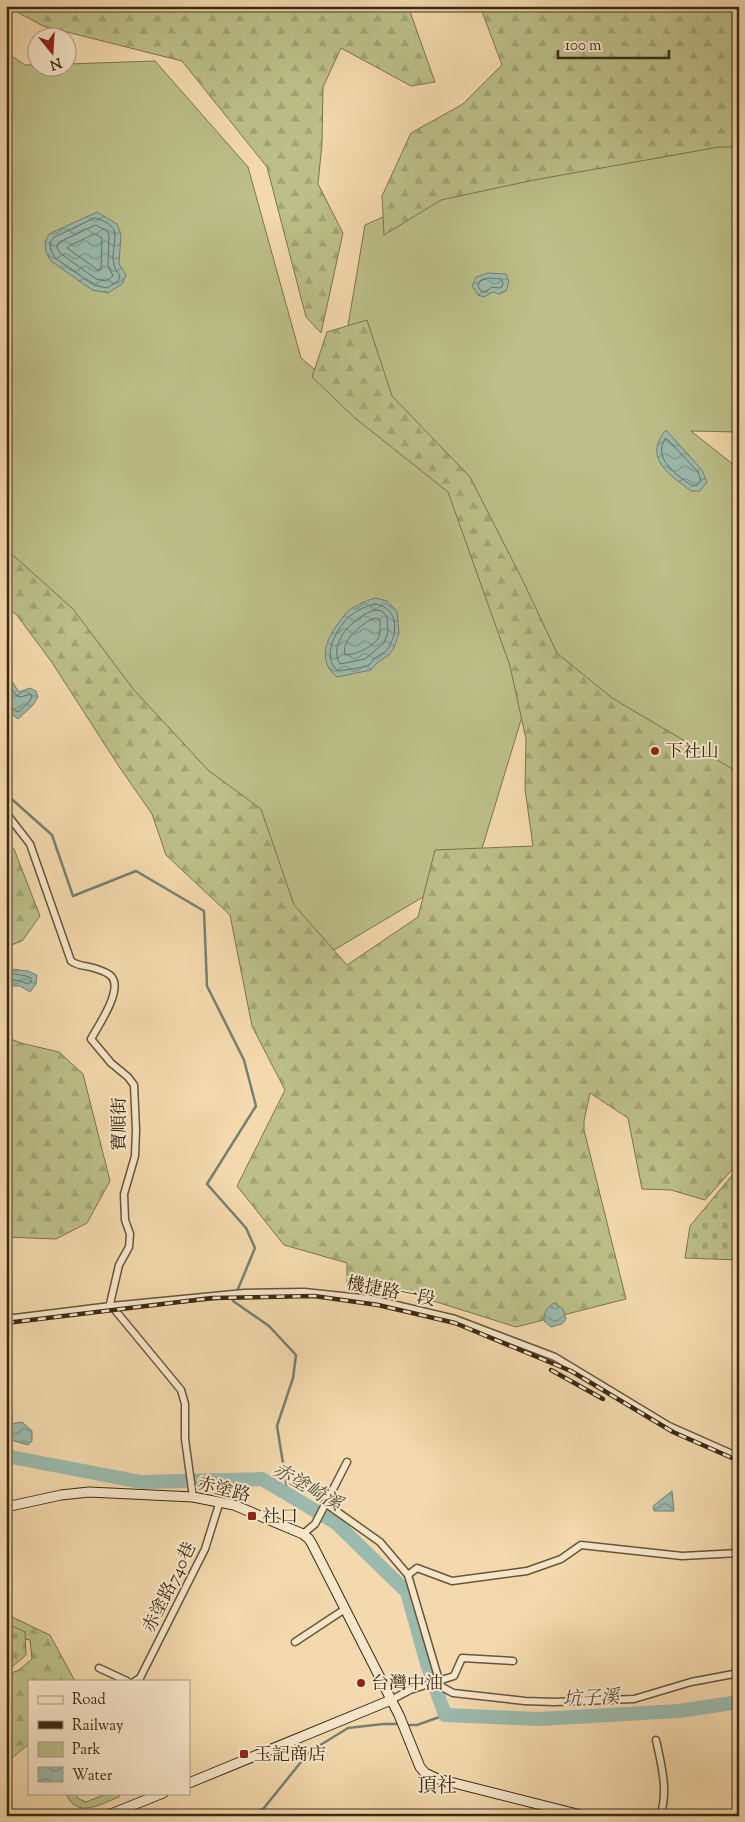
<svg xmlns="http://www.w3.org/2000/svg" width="745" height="1822" viewBox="0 0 745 1822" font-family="'Sorts Mill Goudy','Noto Serif TC',serif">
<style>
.green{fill:#bcbf89;stroke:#7c744e}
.forest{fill:url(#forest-firs);stroke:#7c744e}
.cemetery{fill:url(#cemetery-stones);stroke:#7c744e}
.water{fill:url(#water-waves);stroke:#758070}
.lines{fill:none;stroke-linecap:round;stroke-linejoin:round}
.shore{stroke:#6b7261;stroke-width:1}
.stream{stroke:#758070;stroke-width:2.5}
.river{stroke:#9bbaae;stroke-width:14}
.street-casing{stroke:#69553a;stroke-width:9}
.secondary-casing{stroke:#3b2914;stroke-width:11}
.street{stroke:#f7e6ca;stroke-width:6}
.secondary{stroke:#f7e6ca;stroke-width:9}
.rail-casing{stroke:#3b2914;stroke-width:4.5}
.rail{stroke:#f7e6ca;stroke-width:2.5;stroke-dasharray:8;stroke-linecap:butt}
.poi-dot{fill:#8f2418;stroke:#f7e6ca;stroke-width:2}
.labels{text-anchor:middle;stroke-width:4;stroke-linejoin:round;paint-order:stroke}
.poi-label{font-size:18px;fill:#3b2914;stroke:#f7e6ca;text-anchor:start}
.street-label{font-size:18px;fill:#3b2914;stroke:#f7e6ca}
.water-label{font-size:19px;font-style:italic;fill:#534d3a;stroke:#f7e6ca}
.quarter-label{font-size:20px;fill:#3b2914;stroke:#f7e6ca}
</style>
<defs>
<pattern id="forest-firs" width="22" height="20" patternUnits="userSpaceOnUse" patternTransform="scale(1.25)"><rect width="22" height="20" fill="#bcbf89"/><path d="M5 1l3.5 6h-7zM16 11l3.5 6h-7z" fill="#a2a475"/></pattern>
<pattern id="cemetery-stones" width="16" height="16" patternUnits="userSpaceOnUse" patternTransform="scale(1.25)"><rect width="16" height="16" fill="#bcbf89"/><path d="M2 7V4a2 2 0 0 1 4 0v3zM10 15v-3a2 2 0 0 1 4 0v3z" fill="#a2a475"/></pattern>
<pattern id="water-waves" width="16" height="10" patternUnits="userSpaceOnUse" patternTransform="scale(1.25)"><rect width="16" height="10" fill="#9bbaae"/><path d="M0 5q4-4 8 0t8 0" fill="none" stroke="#80978c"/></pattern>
</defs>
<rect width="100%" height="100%" fill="#f3d9ad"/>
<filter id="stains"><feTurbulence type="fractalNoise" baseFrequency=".004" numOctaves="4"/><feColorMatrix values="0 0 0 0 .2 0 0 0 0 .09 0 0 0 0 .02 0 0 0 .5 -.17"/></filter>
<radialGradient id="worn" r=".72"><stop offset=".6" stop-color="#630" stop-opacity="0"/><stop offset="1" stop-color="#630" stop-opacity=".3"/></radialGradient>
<g class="green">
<polygon points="6,52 25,65 37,65 38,68 68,68 68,64 155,61 248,167 301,358 451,484 531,687 477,865 312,963 6,590"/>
<polygon points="739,131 739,432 691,431 739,469 739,796 539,672 460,481 343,355 365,225 470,178"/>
<path d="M66 1793H74L79 1799 86 1802 109 1793H121L119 1797C100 1804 76 1820 66 1793Z"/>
</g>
<g class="forest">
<polygon points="6,6 408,6 435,82 411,86 341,48 323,87 322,144 318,184 343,233 321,333 306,317 267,167 182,61 43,26"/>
<polygon points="480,6 739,6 739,147 719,147 534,180 441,200 384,235 382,196 411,133 463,104 502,65"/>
<polygon points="367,320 392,396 470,477 522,579 557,653 612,698 739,773 739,1162 705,1200 671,1190 642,1189 628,1118 590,1093 584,1121 584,1130 626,1299 516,1327 389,1287 347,1287 347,1263 284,1245 237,1186 285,1090 252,1026 230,915 166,855 152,814 118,765 51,661 16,614 6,609 6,549 73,609 134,690 209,771 261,809 294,905 347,965 418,917 435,850 533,846 525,789 526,739 510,666 448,492 355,418 312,377 327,332"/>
<polygon points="6,840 14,849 40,916 22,941 6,947"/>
<polygon points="6,1037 21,1043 59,1052 83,1074 110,1181 87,1223 56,1239 6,1237"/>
<polygon points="10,1616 50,1635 75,1681 29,1681 29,1744 6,1763 6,1675 19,1670 32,1659 30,1640 6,1635 6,1619"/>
</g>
<g class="cemetery">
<polygon points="739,1167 739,1260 685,1258 690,1226"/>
<polygon points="6,1623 25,1632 26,1655 6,1672"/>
</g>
<g class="water">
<polygon points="97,212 117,224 121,234 119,264 126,275 122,284 108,293 92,290 51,261 46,252 45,242 49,234"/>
<polygon points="488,273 506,274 509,282 506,291 499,294 493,292 484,297 478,295 472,286 476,277"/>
<path d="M666 430 702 470 707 482 700 491H691C670 475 642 458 666 430Z"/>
<path d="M375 598 387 601 397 611 399 633 394 648 389 655 377 663 371 670 337 677C318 662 325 641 337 625 340 621 343 616 347 612 354 606 365 601 375 598Z"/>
<polygon points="6,676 9,677 19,692 30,688 36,691 38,697 33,705 18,719 6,710"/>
<polygon points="12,969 28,971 37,975 36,984 30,992 20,986 6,986 6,974"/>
<path d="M554 1303 563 1309 566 1319 562 1324 551 1327 544 1321C544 1311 547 1308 554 1303Z"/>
<polygon points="22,1422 32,1431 32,1441 28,1445 8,1439 11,1424"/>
<polygon points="672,1491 674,1511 654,1511 653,1506"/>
</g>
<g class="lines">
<g class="shore">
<path d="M95 218C128 227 109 243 114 265 115 269 118 273 120 276L118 281 107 288 94 285 55 258 51 250 50 243 53 238Z"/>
<polygon points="96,225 108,232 109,235 108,265 113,276 106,281 96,279 60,253 57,248 58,243"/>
<polygon points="95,234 102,238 101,269 99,271 67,248 69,246"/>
<polygon points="489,278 501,279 503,283 502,287 499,288 492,287 485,292 481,291 478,286 480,281"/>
<path d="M665 439 668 440 698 472 701 481 697 485 692 486C678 475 652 460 665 439Z"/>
<path d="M375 604C397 607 399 630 389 647 386 653 379 654 374 659 372 661 371 663 369 665 363 668 344 670 338 671 320 657 337 627 350 616 357 610 366 606 375 604Z"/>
<path d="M375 610 382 611 387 617 388 632 384 643 365 659 340 664C327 643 355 615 375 610Z"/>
<path d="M372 619 377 618 380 620C380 626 381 635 377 640 371 648 354 655 345 655 341 640 361 625 372 619Z"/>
<polyline points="6,682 17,696 21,697 30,694 32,697 29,702 18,712 6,706"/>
<polygon points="14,974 26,976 31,978 31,982 28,984 21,981 12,980 10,977"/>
</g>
<g class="stream">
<polyline points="6,794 52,835 73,896 136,871 204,911 207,986 244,1060 256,1106 207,1184 246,1228 255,1248 233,1301 269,1326 296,1355 293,1378 277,1426 288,1494"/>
<polyline points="405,1725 417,1725 445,1715"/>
<polyline points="249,1816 264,1808 309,1752 348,1728 383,1724 399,1724"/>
</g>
<polyline class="river" points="6,1456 141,1482 262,1479 336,1523 407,1592 427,1664 445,1715 540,1719 679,1711 739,1702"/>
<g class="street-casing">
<g id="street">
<path d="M6 813 30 844 71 961C79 967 87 965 97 969 100 970 108 973 111 976 124 989 98 1026 91 1039L111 1063 128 1077 134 1085 136 1130 135 1156 124 1194 125 1220 130 1234 129 1247 119 1265 110 1304 181 1390 185 1404V1439L193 1497"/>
<polyline points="6,1319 111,1306 244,1293 304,1292 371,1299 455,1319 555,1357 669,1426 739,1457"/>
<polyline points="325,1503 380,1542 408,1575 417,1568 452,1581 527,1571 561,1559 581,1545 682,1556 739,1553"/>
<polyline points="303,1534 315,1524 347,1462"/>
<polyline points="408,1575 439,1680"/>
<polyline points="295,1642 345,1609"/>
<polyline points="99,1668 127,1681"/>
<polyline points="135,1681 140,1678 205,1549 220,1501"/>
<polyline points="436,1682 442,1687 453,1693 525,1701 554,1702 634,1699 691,1682 739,1673"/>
<polyline points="391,1700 410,1690 454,1676 462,1658 513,1661"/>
<path d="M656 1740C661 1763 669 1792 660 1816"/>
<polyline points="546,1816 554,1808"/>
</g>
</g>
<g class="secondary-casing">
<g id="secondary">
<polyline points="6,1507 61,1495 89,1492 193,1497 234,1505 303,1534 309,1539 312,1544 399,1715 420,1767 425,1773 438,1779 585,1816"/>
<polyline points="189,1783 391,1700"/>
<polyline points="106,1816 163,1793"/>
</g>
</g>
<use href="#street" class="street"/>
<use href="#secondary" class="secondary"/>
<g class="rail-casing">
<g id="rail">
<polyline points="6,1323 212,1298 314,1296 378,1305 455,1323 571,1371 673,1432 739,1461"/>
<polyline points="551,1370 603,1399"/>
</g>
</g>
<use href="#rail" class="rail"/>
</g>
<g class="poi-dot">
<circle cx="655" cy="751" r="5"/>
<rect x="247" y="1511" width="10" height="10" rx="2.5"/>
<circle cx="361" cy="1683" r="5"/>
<rect x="239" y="1749" width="10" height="10" rx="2.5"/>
</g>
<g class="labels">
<g class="poi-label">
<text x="665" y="757">下社山</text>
<text x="262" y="1522">社口</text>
<text x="371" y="1689">台灣中油</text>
<text x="254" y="1760">玉記商店</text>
</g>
<g class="street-label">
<text transform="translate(119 1124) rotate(-90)" y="6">寶順街</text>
<text transform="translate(391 1291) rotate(11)" y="6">機捷路一段</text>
<text transform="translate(224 1489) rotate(14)" y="6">赤塗路</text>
<text transform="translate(169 1587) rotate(-64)" y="6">赤塗路740巷</text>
</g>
<g class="water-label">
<text transform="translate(308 1486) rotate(30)" y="7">赤塗崎溪</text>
<text transform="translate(591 1697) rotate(-3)" y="7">坑子溪</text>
</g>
<g class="quarter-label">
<text x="437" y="1792">頂社</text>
</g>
</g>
<rect width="745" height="1822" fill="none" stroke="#f3d9ad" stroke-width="25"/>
<rect x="8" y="8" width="730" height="1807" fill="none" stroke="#3b2914" stroke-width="2.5"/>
<rect x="12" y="12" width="720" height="1797" fill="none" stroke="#3b2914"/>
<rect x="28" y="1680" width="162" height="115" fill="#f7e6ca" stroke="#ac9a81"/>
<rect x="38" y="1696" width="25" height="8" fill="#f7e6ca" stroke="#ac9a81"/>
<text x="72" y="1704" font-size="15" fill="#3b2914">Road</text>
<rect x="38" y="1721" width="25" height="8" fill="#3b2914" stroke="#ac9a81"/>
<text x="72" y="1730" font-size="15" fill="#3b2914">Railway</text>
<rect x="38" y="1742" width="25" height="15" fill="#bcbf89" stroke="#ac9a81"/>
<text x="72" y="1754" font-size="15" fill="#3b2914">Park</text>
<rect x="38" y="1767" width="25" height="15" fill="url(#water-waves)" stroke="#ac9a81"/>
<text x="72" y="1780" font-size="15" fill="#3b2914">Water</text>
<g transform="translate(52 52) rotate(162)"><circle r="24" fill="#f7e6ca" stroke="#ac9a81"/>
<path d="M0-4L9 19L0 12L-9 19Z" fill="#8f2418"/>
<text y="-8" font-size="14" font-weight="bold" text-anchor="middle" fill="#3b2914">N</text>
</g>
<path d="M558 50v8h111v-8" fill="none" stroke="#3b2914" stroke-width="2.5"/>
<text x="565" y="50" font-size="15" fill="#3b2914" stroke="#f7e6ca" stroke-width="4" paint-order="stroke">100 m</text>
<rect width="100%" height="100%" filter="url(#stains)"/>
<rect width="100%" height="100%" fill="url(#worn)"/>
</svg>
